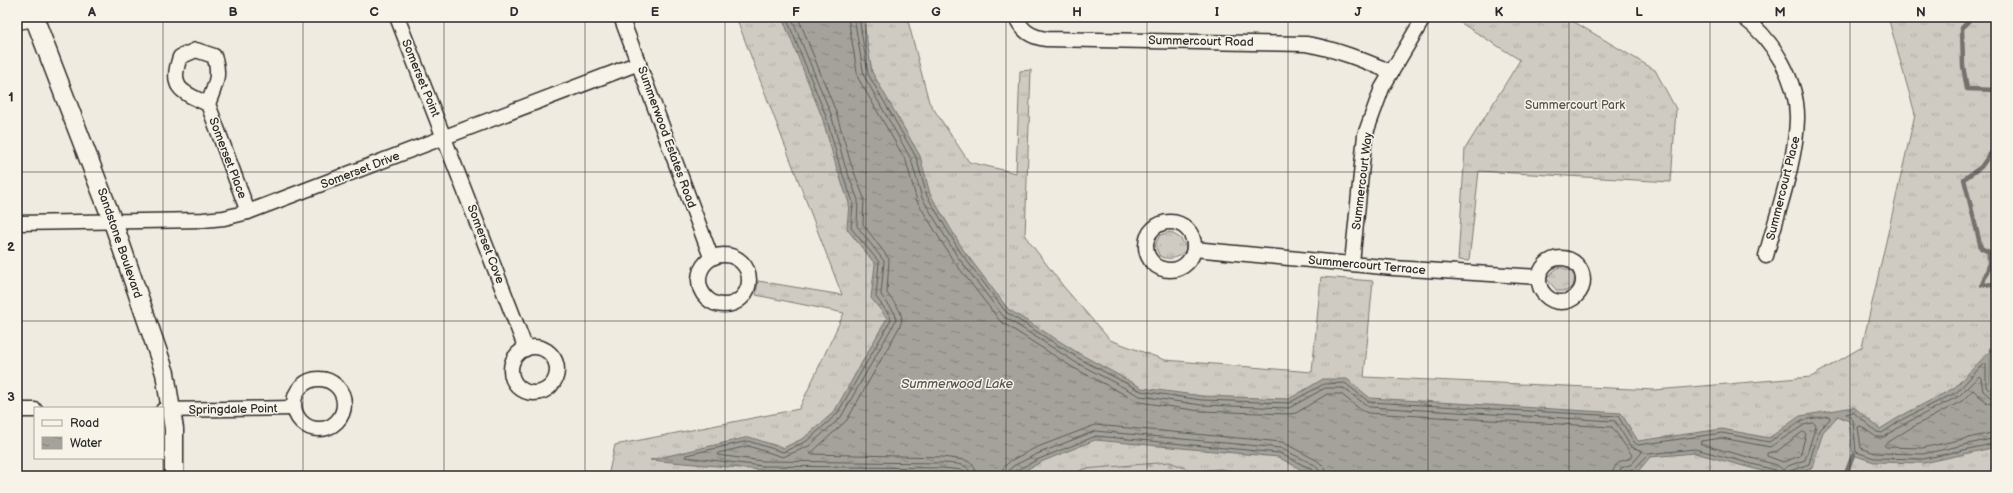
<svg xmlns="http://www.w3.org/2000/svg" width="2013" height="493" viewBox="0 0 2013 493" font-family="'Balsamiq Sans',sans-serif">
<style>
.grass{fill:url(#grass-tufts);stroke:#7d7b76}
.forest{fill:url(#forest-firs);stroke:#7d7b76}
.water{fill:url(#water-ripples);stroke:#74726e}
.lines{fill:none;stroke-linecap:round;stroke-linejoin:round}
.shore{stroke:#5b5b57;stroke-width:1}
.stream{stroke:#74726e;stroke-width:4.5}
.minor-casing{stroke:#2b2b2b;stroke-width:17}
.tertiary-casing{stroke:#2b2b2b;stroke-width:21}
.minor{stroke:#f7f3e8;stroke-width:14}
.tertiary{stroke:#f7f3e8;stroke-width:18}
.grid{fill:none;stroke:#2b2b2b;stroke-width:1;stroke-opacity:0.55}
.labels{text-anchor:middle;stroke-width:3;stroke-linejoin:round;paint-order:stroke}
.street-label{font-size:12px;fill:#2b2b2b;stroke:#f7f3e8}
.park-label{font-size:12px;fill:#545351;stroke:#f7f3e8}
.water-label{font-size:13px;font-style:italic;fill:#555552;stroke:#f7f3e8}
.neatline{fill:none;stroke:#2b2b2b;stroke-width:1.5}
.grid-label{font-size:13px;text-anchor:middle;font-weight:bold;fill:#2b2b2b}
</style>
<defs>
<pattern id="grass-tufts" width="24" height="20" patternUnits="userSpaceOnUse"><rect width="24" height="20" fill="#cfcbc2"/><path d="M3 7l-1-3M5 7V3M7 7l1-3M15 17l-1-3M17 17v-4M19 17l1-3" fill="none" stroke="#b2aea7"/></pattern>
<pattern id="forest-firs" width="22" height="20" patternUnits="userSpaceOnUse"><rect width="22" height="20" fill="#cfcbc2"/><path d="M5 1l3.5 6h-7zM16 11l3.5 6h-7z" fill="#b2aea7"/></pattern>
<pattern id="water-ripples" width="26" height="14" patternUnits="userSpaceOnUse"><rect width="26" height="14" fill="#a4a29a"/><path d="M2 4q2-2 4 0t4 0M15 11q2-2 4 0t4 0" fill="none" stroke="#86847e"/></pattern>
</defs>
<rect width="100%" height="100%" fill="#efebe0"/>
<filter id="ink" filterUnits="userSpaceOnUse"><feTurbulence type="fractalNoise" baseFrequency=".025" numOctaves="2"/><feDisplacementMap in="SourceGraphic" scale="8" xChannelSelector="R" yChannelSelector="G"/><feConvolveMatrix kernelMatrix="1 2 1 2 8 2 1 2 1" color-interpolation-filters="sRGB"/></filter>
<g filter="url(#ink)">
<g class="grass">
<polygon points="736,17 907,17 929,102 969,162 1016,173 1020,71 1031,70 1025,236 1063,286 1110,340 1165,360 1312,372 1321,277 1373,281 1364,377 1655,390 1811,377 1862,347 1915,114 1888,17 1996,17 1996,476 608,476 615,445 799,409 844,313 756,295 758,281 842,295"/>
<polygon points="1454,17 1566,17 1655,70 1676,109 1671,182 1479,171 1469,261 1458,260 1465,149 1520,60 1453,18"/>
<path d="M1170 232 1180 238 1187 248C1182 257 1168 262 1159 255L1155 245 1160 235Z"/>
<polygon points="1560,267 1571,271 1575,277 1573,287 1566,291 1557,291 1546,278 1556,269"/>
</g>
<polygon class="forest" points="1170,462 1192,471 1220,469 1254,475 1285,472 1295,476 1067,476 1084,469"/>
<polygon class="water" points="782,17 863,17 872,72 920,156 930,194 964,251 1008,309 1080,354 1142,388 1202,396 1289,399 1323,379 1347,379 1370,398 1621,413 1638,441 1722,429 1769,438 1800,416 1854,407 1880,429 1901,416 1954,388 1991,350 1990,386 1996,391 1996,447 1924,463 1874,462 1853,455 1849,421 1838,416 1823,432 1812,468 1781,476 1695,453 1650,457 1636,474 1584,476 1313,476 1278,457 1095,440 1041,462 1014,476 979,476 942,472 762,470 650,460 749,437 783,448 804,438 834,412 887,318 871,298 875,264 847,229 849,203 837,169 822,117"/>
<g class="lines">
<g class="shore">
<polyline points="786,17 826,116 840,167 853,202 851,228 879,262 876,297 890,316 891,320 837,414 807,441 783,452 748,441 686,455 685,457 763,466 942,468 963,470 966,476"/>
<path d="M791 17 831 114 845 166 858 200 857 226 884 261 881 295 895 313 896 320 841 417 809 446 783 457 748 446 718 453 717 455 763 461 943 463C953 464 970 462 971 476"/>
<path d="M798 17 836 112 851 164 864 198 863 224 889 259 887 293C894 304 906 312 900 326L847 420 810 454 942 457 965 460 973 464 977 476"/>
<path d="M848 17 858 78 906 161 917 201 952 259 1000 321 1072 367 1139 402 1200 411 1289 414 1296 413 1327 394H1341L1361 410 1368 413 1612 427 1632 455 1629 459C1619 460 1613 466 1612 476"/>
<polyline points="854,17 864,76 911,159 922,198 957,256 1003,316 1075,362 1140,396 1201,405 1289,408 1325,388 1343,388 1369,407 1615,421 1631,447 1643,451 1632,464 1621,468 1618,476"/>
<polyline points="859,17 868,74 916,157 927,196 961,253 1006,312 1078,358 1141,391 1201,400 1289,403 1324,384 1345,383 1369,402 1618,416 1634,442 1638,445 1722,433 1769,442 1802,420 1829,416 1830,419 1819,430 1809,464 1790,471 1787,476"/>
<polyline points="1996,394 1992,393 1986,387 1986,365 1984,363 1957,392 1903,419 1882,433 1877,432 1853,412 1846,414 1853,420 1856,452 1874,458 1923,459 1996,443"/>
<polyline points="1996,399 1990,397 1983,391 1981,378 1979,376 1959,396 1906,423 1884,437 1876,437 1861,426 1858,427 1861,448 1875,453 1923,454 1996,438"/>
<polyline points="1996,405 1987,403 1973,390 1962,401 1909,429 1884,445 1886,447 1922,448 1996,432"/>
<polygon points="1814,423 1816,426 1805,460 1788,466 1783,470 1777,465 1700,444 1702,441 1722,438 1770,447 1804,425"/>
<polygon points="1803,432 1806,434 1800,456 1783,462 1767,456 1767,453 1777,451"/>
<polyline points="1002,476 1003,468 1010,461 1035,448 1095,425 1282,442 1318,461 1324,467 1326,476"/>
<polyline points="1008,476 1009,471 1013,466 1037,454 1095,431 1280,448 1315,465 1319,470 1320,476"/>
<polyline points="1013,476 1015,471 1039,459 1096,436 1279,453 1311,469 1315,476"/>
<polyline points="1623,476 1625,471 1634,469 1649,454 1695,449 1775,470 1778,476"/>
</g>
<g class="stream">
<polyline points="1972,17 1962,28 1963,66 1967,89 1996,90"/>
<polyline points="1996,146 1981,167 1964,179 1981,248 1989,252 1989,266 1982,285 1996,284"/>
<polyline points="1991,350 1996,344"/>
<polyline points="1845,476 1853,455"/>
</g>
<g class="minor-casing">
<g id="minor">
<polyline points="397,17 526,349"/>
<polyline points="621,17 711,257"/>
<path d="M1016 17C1022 31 1031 37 1046 39L1306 44C1336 49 1363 60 1391 72"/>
<path d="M1743 17C1773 39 1798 81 1797 119 1796 162 1777 213 1766 256"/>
<path d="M208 104C181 92 169 88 180 57L196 50 214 56C221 76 215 85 208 104L248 212"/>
<circle cx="1170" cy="246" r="24"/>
<polyline points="17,223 203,220 224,218 248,212 639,63"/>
<polyline points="1194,249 1393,268 1539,277"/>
<circle cx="724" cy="280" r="25"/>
<circle cx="1561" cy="280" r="22"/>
<polyline points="1352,263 1365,135 1382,88 1424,17"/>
<circle cx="534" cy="370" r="23"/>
<circle cx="319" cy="404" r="25"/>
<polyline points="17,410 35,410"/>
<polyline points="163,410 294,408"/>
</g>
</g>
<g class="tertiary-casing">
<g id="tertiary">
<polyline points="34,17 113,222 165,373 174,429 174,476"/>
<polyline points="17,20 35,17"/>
</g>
</g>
<use href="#minor" class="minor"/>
<use href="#tertiary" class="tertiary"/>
</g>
</g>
<path class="grid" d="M163 17V408M303 17V476M444 17V476M585 17V476M725 17V476M866 17V476M1006 17V476M1147 17V476M1288 17V476M1428 17V476M1569 17V476M1710 17V476M1850 17V476M17 172H1996M17 321H1996M163 458V476"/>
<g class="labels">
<g class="street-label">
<text transform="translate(1201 41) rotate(1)" y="4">Summercourt Road</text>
<text transform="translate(421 78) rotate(68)" y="4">Somerset Point</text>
<text transform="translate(667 137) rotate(70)" y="4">Summerwood Estates Road</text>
<text transform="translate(228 158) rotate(69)" y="4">Somerset Place</text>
<text transform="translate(360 170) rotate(-21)" y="4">Somerset Drive</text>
<text transform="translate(1362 181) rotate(-83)" y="4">Summercourt Way</text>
<text transform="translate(1783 188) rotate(-76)" y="4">Summercourt Place</text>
<text transform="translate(120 243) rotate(71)" y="4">Sandstone Boulevard</text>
<text transform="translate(486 244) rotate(69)" y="4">Somerset Cove</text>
<text transform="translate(1367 265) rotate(5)" y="4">Summercourt Terrace</text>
<text transform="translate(233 409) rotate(-1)" y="4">Springdale Point</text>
</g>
<g class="park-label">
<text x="1575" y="109">Summercourt Park</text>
</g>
<g class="water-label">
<text x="957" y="388">Summerwood Lake</text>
</g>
</g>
<rect width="2013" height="493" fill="none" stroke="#f7f3e8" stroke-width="44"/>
<rect x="34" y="407" width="130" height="52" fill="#f7f3e8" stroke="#a5a39c"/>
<rect x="42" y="420" width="20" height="6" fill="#f7f3e8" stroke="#a5a39c"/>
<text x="70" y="427" font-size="12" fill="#2b2b2b">Road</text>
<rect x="42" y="437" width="20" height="12" fill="url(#water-ripples)" stroke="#a5a39c"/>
<text x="70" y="447" font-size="12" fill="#2b2b2b">Water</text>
<rect x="22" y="22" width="1969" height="449" class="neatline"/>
<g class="grid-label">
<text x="92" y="16">A</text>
<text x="233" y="16">B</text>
<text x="374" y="16">C</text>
<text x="514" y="16">D</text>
<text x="655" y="16">E</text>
<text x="796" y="16">F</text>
<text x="936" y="16">G</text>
<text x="1077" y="16">H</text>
<text x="1217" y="16">I</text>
<text x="1358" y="16">J</text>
<text x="1499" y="16">K</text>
<text x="1639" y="16">L</text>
<text x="1780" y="16">M</text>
<text x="1921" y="16">N</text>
<text x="11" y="101">1</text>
<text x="11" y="251">2</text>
<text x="11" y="401">3</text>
</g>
</svg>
